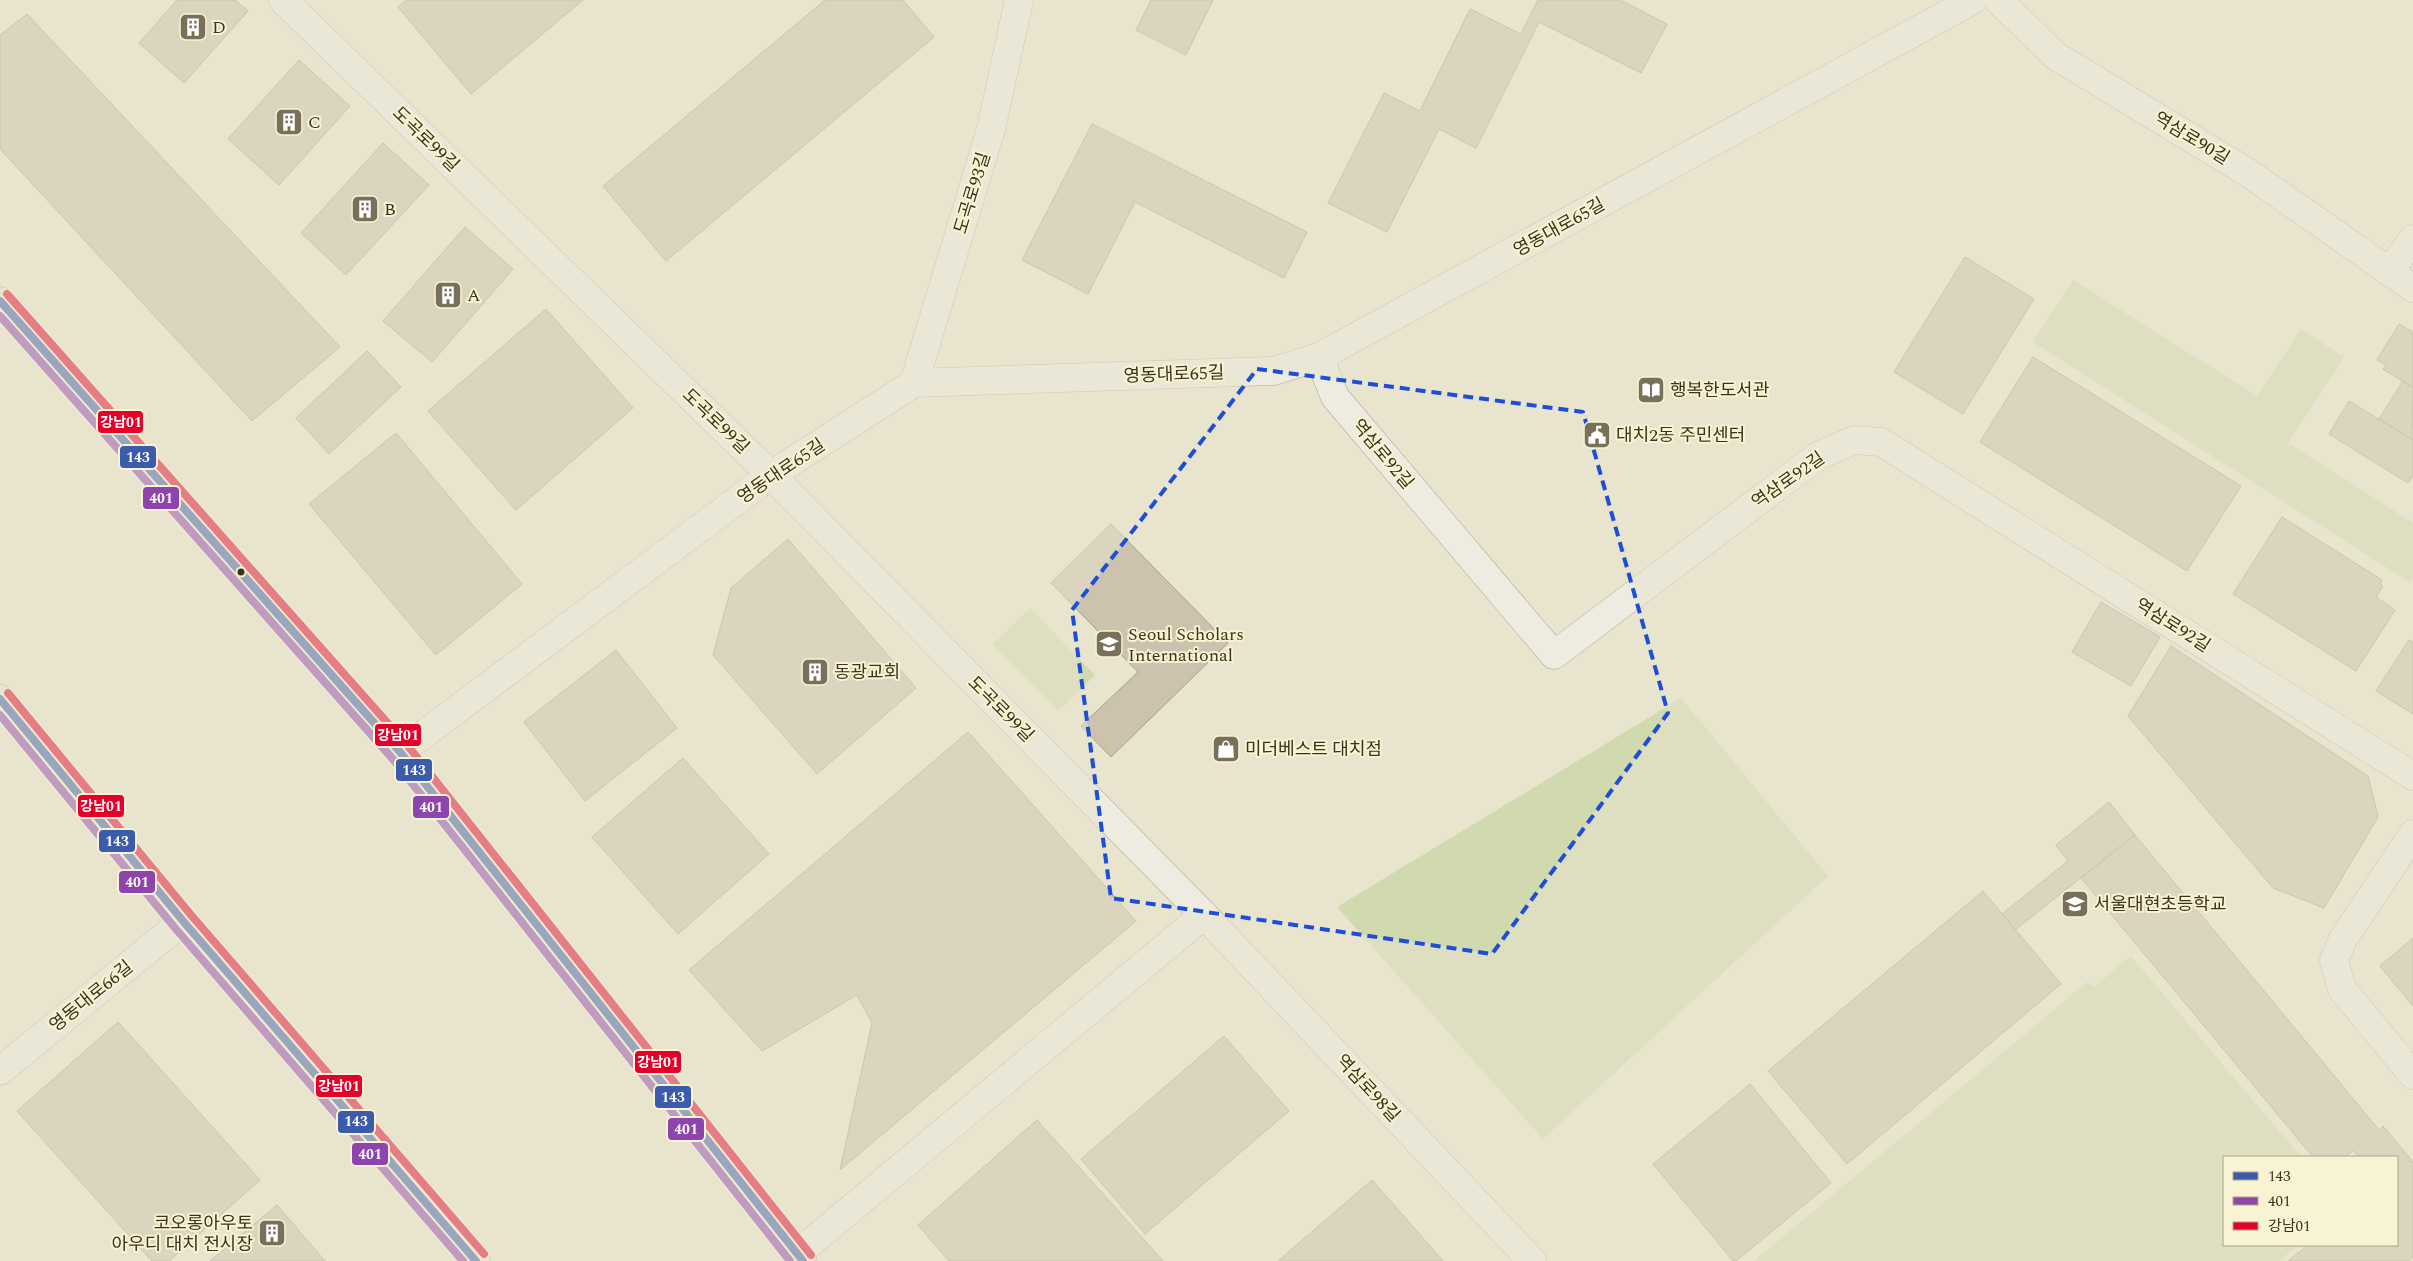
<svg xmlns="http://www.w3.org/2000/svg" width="2413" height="1261" viewBox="0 0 2413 1261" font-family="Spectral,'Noto Sans KR',serif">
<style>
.green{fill:#d1daaf}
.building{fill:#ccc2ae;stroke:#a8a08d}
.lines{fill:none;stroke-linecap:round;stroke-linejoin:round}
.minor-casing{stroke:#ada896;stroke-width:29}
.primary-casing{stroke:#928d7d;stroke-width:29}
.minor{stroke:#eeece0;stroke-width:28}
.primary{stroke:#e6e3d1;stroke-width:28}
.bus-1-casing{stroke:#f8f4d3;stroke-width:11}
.bus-2-casing{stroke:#f8f4d3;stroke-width:11}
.bus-3-casing{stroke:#f8f4d3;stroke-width:11}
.bus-1{stroke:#3d5bab;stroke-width:8}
.bus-2{stroke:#8e44ad;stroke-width:8}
.bus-3{stroke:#e4002b;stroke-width:8}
.marked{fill:none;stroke:#1d4ed8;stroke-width:4;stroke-dasharray:10 6;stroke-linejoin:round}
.bus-dot{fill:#3c321d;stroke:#f8f4d3;stroke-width:2}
.labels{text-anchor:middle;stroke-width:4;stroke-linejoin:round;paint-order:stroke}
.poi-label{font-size:18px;fill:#3c321d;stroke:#f8f4d3;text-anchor:start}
.street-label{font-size:18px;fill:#3c321d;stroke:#f8f4d3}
.line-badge{stroke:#f8f4d3;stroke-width:2}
.badge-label{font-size:14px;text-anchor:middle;font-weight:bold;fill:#fff}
</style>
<rect width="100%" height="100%" fill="#e8e4ce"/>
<g class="green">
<polygon points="2073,280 2257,396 2301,329 2344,357 2288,443 2413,523 2413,579 2411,583 2033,342"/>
<polygon points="1030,608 1095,675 1058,711 993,644"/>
<polygon points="1681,698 1828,876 1543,1139 1337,907"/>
<polygon points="2131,956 2301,1157 2224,1157 2224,1245 2298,1245 2279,1261 1754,1261 2087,982 2094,987"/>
</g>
<g class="building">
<polygon points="177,0 235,0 248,11 184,83 139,43"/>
<polygon points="406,0 583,0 471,94 398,7"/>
<polygon points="825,0 903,0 934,37 666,261 603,186"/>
<polygon points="1151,0 1213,0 1186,55 1136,30"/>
<polygon points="1538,0 1620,0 1667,24 1641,73 1539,22 1476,148 1439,129 1387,232 1328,203 1384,93 1420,111 1470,9 1521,34"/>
<polygon points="27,14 340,347 252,421 0,149 0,35"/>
<polygon points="299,60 350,106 279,185 228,139"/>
<polygon points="1092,124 1307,232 1284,278 1135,202 1088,294 1022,260"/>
<polygon points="383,143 429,185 346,275 301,233"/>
<polygon points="465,227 513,269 432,362 383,321"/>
<polygon points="1965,257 2034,299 1963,414 1894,372"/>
<polygon points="546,309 633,408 516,510 428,411"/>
<polygon points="2399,324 2413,332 2413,388 2383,369 2386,365 2377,360"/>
<polygon points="367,351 401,387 329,454 296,418"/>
<polygon points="2033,357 2241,486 2187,571 1980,442"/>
<polygon points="2403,381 2413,388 2412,440 2379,419"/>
<polygon points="2349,401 2413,440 2413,476 2408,483 2329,434"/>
<polygon points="396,433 522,584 436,655 309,504"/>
<polygon points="2282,517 2382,580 2380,584 2383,586 2376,597 2395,610 2356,671 2233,594"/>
<polygon points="1111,524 1228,643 1111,757 1081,726 1138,672 1051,583"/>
<polygon points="788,539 916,688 817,774 713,655 731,588"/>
<polygon points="2101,602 2160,637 2131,686 2072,652"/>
<polygon points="2409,640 2413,642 2413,714 2376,691"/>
<polygon points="2171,646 2368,776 2378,817 2324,908 2273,888 2128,716"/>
<polygon points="616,650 677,728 585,801 524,722"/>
<polygon points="968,732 1136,921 840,1170 872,1023 857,995 762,1051 689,970"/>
<polygon points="683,758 769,854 678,934 592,837"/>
<polygon points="2109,802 2135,835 2015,930 2002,914 2068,861 2056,845"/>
<polygon points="2135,835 2379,1130 2383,1126 2413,1162 2413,1257 2409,1261 2288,1261 2308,1245 2397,1245 2397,1157 2359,1157 2353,1151 2345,1157 2313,1157 2081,878"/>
<polygon points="1983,891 2061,984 1847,1164 1768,1071"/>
<polygon points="2413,938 2413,1006 2380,966"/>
<polygon points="118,1022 260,1180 169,1261 152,1261 17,1111"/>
<polygon points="1224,1036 1289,1111 1145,1234 1081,1159"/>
<polygon points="1750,1084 1831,1183 1736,1261 1733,1261 1653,1164"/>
<polygon points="1037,1120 1163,1261 949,1261 918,1225"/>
<polygon points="1372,1180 1443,1261 1278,1261"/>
<polygon points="277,1205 325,1261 210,1261"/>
</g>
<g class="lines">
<g class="minor-casing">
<g id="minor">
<polyline points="283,0 771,475 1204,915 1532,1261"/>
<polyline points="1998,0 2056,56 2247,172 2413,288"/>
<polyline points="2389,272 2413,239"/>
<polyline points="1319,357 1335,397 1554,655 1818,456 1854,440 1881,442 2413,776"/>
<polyline points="914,383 991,129 1019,0"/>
<polyline points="400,752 771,475 914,383 1274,371 1319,357 1973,0"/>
<polyline points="2413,834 2343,939 2334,960 2342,989 2413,1075"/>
<polyline points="0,1071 183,921"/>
<polyline points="797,1254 1204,915"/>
</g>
</g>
<g class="primary-casing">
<g id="primary">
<polyline points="0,301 400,752 803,1261"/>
<polyline points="0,699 183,921 476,1261"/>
</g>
</g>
<use href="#minor" class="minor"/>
<use href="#primary" class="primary"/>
<g class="bus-1-casing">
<g id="bus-1">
<polyline points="0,301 400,752 803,1261"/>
<polyline points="0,699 183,921 476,1261"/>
</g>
</g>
<g class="bus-2-casing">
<g id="bus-2">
<polyline points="0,316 392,758 790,1261"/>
<polyline points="0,715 175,928 463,1261"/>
</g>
</g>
<g class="bus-3-casing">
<g id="bus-3">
<polyline points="7,294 408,746 811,1255"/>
<polyline points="8,693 191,915 484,1254"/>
</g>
</g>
<use href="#bus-1" class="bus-1"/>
<use href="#bus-2" class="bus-2"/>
<use href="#bus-3" class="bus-3"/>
</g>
<path d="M0 0H2413V1261H0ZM1257 369 1583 412 1668 713 1492 954 1111 898 1072 610Z" fill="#e8e4ce" fill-opacity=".55" fill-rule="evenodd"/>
<path class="marked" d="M1257 369 1583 412 1668 713 1492 954 1111 898 1072 610Z"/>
<defs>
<g id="building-square" transform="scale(1.4375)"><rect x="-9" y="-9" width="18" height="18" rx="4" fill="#78705b" stroke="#f8f4d3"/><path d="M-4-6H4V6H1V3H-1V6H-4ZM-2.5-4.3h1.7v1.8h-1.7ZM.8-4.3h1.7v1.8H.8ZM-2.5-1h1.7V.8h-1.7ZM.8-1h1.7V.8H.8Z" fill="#fff"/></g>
<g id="library-square" transform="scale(1.4375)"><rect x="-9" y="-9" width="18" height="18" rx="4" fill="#78705b" stroke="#f8f4d3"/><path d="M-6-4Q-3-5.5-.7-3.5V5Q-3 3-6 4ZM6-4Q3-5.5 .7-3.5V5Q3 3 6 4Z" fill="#fff"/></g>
<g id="civic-square" transform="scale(1.4375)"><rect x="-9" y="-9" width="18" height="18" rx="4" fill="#78705b" stroke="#f8f4d3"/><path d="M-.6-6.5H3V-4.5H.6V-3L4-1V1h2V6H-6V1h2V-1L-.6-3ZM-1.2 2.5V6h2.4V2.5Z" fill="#fff"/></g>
<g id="school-square" transform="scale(1.4375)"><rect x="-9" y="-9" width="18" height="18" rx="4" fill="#78705b" stroke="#f8f4d3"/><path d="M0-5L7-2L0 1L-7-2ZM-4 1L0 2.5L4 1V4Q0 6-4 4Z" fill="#fff"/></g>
<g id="shop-square" transform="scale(1.4375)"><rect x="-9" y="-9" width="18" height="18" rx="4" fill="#78705b" stroke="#f8f4d3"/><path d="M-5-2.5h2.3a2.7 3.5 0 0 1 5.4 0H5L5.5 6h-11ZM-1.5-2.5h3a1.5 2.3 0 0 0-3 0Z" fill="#fff"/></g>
</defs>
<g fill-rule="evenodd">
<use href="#building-square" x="193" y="27"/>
<use href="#building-square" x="289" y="122"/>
<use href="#building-square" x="365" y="209"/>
<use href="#building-square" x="448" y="295"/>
<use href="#library-square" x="1651" y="390"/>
<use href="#civic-square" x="1597" y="435"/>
<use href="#school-square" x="1109" y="644"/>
<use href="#building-square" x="815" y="672"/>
<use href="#shop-square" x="1226" y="749"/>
<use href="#school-square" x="2075" y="904"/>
<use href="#building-square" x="272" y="1233"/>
</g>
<circle class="bus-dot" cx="241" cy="572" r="4.5"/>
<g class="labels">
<g class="poi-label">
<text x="212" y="33">D</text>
<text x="308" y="128">C</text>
<text x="384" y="215">B</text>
<text x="467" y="301">A</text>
<text x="1670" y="396">행복한도서관</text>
<text x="1616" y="441">대치2동 주민센터</text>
<text x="1128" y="640">Seoul Scholars<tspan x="1128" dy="21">International</tspan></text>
<text x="834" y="678">동광교회</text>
<text x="1245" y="755">미더베스트 대치점</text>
<text x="2094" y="910">서울대현초등학교</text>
<text x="253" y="1229" text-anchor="end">코오롱아우토<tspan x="253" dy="21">아우디 대치 전시장</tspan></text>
</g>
<g class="street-label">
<text transform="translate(2192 138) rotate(31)" y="6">역삼로90길</text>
<text transform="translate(426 139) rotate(44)" y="6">도곡로99길</text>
<text transform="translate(972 193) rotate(-73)" y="6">도곡로93길</text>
<text transform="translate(1559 227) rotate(-29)" y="6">영동대로65길</text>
<text transform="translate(1174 374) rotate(-2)" y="6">영동대로65길</text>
<text transform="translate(716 421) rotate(44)" y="6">도곡로99길</text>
<text transform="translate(1383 454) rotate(50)" y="6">역삼로92길</text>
<text transform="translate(781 471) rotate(-34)" y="6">영동대로65길</text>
<text transform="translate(1788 480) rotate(-35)" y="6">역삼로92길</text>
<text transform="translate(2173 625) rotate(32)" y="6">역삼로92길</text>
<text transform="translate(1001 709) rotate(45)" y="6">도곡로99길</text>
<text transform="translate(91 996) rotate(-39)" y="6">영동대로66길</text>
<text transform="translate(1368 1088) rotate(47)" y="6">역삼로98길</text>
</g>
</g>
<g class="line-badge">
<rect x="97" y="410" width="47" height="24" rx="5" fill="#e4002b"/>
<rect x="119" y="445" width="38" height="24" rx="5" fill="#3d5bab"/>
<rect x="142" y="486" width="38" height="24" rx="5" fill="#8e44ad"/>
<rect x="374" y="723" width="48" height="24" rx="5" fill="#e4002b"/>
<rect x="395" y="758" width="38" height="24" rx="5" fill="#3d5bab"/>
<rect x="77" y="794" width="48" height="24" rx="5" fill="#e4002b"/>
<rect x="412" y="795" width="38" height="24" rx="5" fill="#8e44ad"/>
<rect x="98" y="829" width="38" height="24" rx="5" fill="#3d5bab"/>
<rect x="118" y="870" width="38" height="24" rx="5" fill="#8e44ad"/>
<rect x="634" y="1050" width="48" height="24" rx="5" fill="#e4002b"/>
<rect x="315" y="1074" width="48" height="24" rx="5" fill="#e4002b"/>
<rect x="654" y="1085" width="38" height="24" rx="5" fill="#3d5bab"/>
<rect x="337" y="1110" width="38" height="24" rx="5" fill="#3d5bab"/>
<rect x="667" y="1117" width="38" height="24" rx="5" fill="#8e44ad"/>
<rect x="351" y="1142" width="38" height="24" rx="5" fill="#8e44ad"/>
</g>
<g class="badge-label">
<text x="121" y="427">강남01</text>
<text x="138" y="462">143</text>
<text x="161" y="503">401</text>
<text x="398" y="740">강남01</text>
<text x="414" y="775">143</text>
<text x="101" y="811">강남01</text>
<text x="431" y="812">401</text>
<text x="117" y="846">143</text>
<text x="137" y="887">401</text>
<text x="658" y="1067">강남01</text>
<text x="339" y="1091">강남01</text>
<text x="673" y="1102">143</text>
<text x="356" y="1126">143</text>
<text x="686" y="1134">401</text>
<text x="370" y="1159">401</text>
</g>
<rect x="2223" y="1156" width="175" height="90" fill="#f8f4d3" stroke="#ada68a"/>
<rect x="2233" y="1172" width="25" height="8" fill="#3d5bab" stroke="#ada68a"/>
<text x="2268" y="1181" font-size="15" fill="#3c321d">143</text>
<rect x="2233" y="1197" width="25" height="8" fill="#8e44ad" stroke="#ada68a"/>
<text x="2268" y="1206" font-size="15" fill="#3c321d">401</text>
<rect x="2233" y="1222" width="25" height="8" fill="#e4002b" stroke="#ada68a"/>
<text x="2268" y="1231" font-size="15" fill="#3c321d">강남01</text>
</svg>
